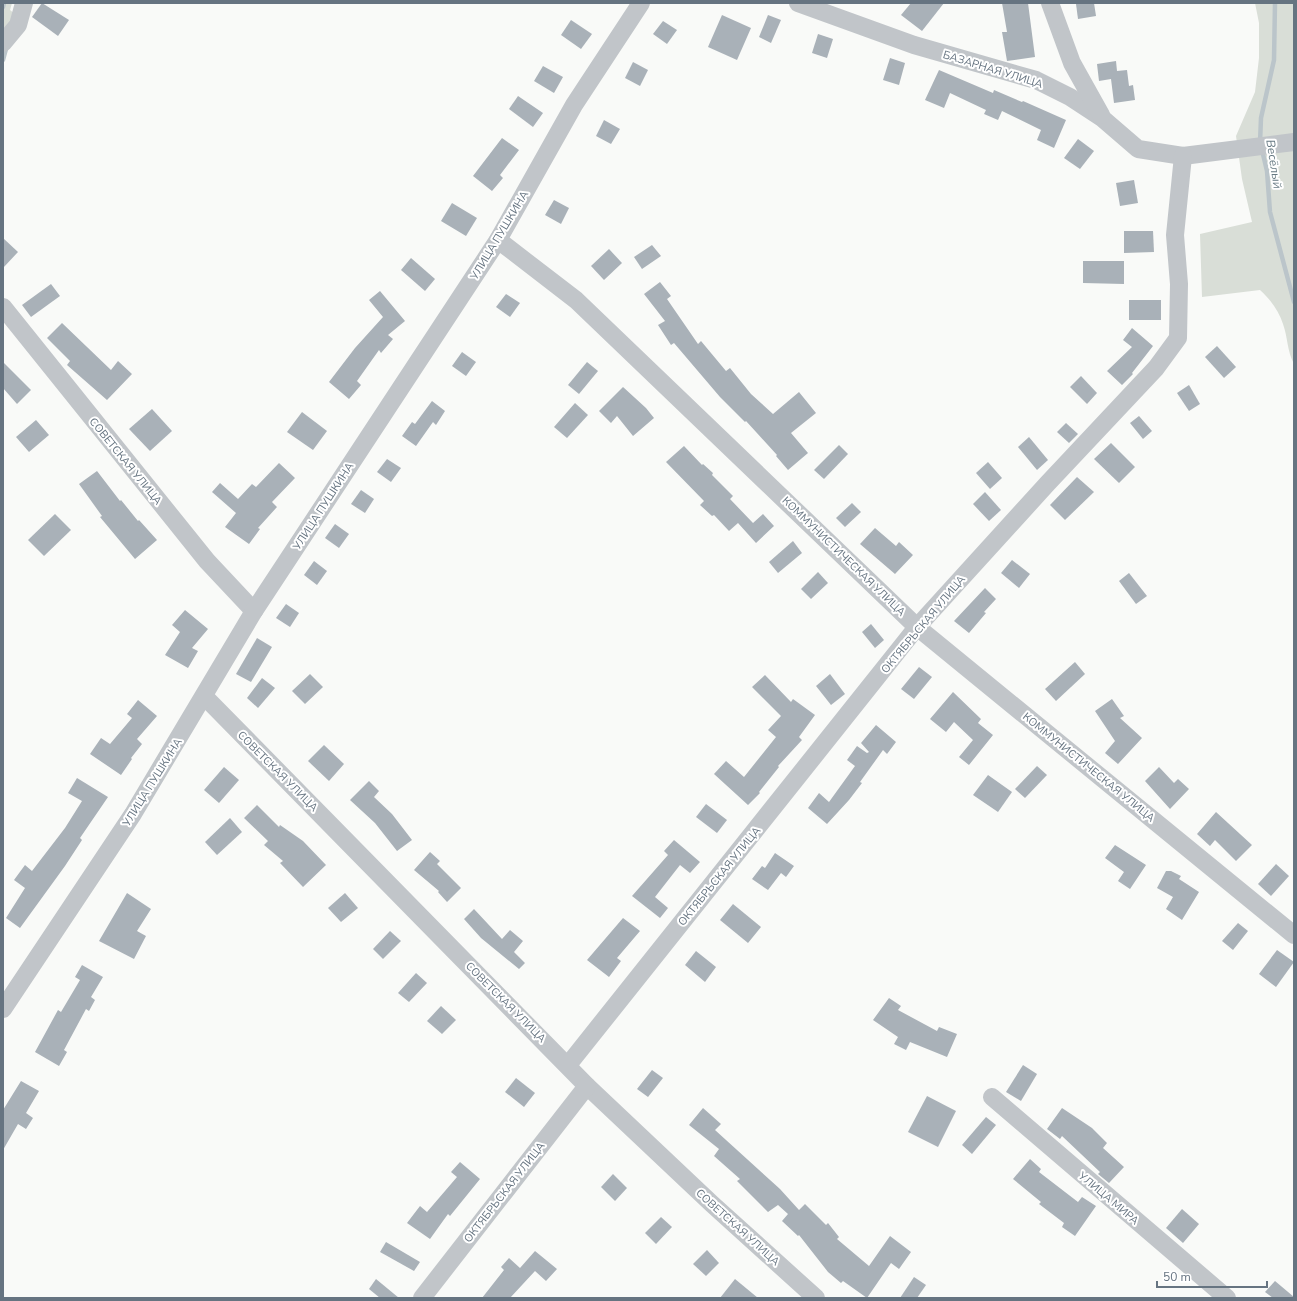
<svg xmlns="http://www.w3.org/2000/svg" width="1297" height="1301" viewBox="0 0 1297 1301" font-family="'Nunito Sans',sans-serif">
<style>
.green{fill:#d9ded7}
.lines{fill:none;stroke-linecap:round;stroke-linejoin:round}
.stream{stroke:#bbc5ca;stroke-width:4.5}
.building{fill:#a9b1b8}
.minor{stroke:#c1c5c9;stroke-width:18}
.labels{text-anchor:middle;stroke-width:4;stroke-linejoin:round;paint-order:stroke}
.street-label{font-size:11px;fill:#667481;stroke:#fff}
.water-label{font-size:12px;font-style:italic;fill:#667982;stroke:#fff}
</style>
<rect width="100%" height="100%" fill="#f9faf8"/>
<g class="green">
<polygon points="3,3 12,3 10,10 15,14 3,35"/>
<path d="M1255 3H1294V364C1287 351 1288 338 1283 324 1279 311 1270 299 1260 290L1202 297 1200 234 1252 222 1242 179 1236 136 1255 92 1259 58V23Z"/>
</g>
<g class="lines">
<g class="stream">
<polyline points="3,7 4,3"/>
<polyline points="3,60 6,49 4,48"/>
<polyline points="1260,143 1261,118 1274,60 1275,3"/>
<polyline points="1262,150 1267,171 1270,212 1294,302"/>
</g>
</g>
<g class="building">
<polygon points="42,3 69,20 58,36 32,17"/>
<polygon points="911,3 944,3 922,31 901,15"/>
<polygon points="1002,3 1028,3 1035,57 1007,61 1002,32 1007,32"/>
<polygon points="1082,3 1094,3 1096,16 1078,19 1076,4"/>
<polygon points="722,15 751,28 737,60 708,47"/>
<polygon points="768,15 781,20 771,43 759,37"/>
<polygon points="571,20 592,34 581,49 561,35"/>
<polygon points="663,21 677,30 667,44 653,34"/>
<polygon points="818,34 833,39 827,58 812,53"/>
<polygon points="890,58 905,63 899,85 883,80"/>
<polygon points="1116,61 1117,71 1127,70 1129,86 1133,85 1135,100 1114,103 1111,79 1099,81 1097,64"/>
<polygon points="633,62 648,70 640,86 625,78"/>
<polygon points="543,66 563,77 554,93 534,81"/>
<polygon points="939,70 993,93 994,90 1022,102 1023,101 1066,120 1054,148 1037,140 1041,130 1002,111 998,120 984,114 986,110 950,93 944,108 925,100"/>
<polygon points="518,96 543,113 533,127 509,109"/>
<polygon points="604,120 620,129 611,144 596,136"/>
<polygon points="502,138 519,150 500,175 503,178 492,191 473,176"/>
<polygon points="1078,139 1094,151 1080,169 1064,158"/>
<polygon points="1134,180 1138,203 1120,206 1116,183"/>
<polygon points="554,200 569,208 561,224 545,215"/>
<polygon points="452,203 477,218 466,236 441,221"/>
<polygon points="1124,231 1153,231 1154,252 1124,253"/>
<polygon points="3,238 18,252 3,268"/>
<polygon points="652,245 661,256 642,269 634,257"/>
<polygon points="609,249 622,263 604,280 591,266"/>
<polygon points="411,258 435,279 425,291 401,270"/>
<polygon points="1083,261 1124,261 1124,284 1083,283"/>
<polygon points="660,282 671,296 667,299 698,344 701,341 726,371 730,368 751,394 773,414 799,392 816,413 791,433 808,453 788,470 776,456 777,455 746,421 745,422 720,397 674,343 671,345 658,325 665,321 644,294"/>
<polygon points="51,284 60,296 31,317 22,305"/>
<polygon points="380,291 405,321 388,335 393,339 381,353 379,350 357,381 361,385 349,399 329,382 355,348 383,317 369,300"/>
<polygon points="506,294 520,303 510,317 496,307"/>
<rect x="1129" y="300" width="32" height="20"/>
<polygon points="62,323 111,370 118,361 132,374 107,400 67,365 70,361 47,338"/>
<polygon points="1132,328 1153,346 1132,373 1133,374 1122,385 1107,371 1132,347 1123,340"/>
<polygon points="1217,346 1236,367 1224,378 1205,357"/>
<polygon points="462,352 476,362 466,376 452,366"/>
<polygon points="3,362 31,390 17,404 3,388"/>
<polygon points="587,362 598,371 579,394 568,385"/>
<polygon points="1081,376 1097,393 1087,404 1070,387"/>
<polygon points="1189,385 1200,404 1189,411 1177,393"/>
<polygon points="623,387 646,408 654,418 633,436 617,416 611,423 599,411"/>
<polygon points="432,401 445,411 436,425 433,422 416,446 402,436 412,422 415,424"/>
<polygon points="575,403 588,415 567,438 554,427"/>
<polygon points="152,409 172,431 150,451 129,429"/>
<polygon points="302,412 327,431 313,450 287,432"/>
<polygon points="1139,416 1152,431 1143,439 1130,423"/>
<polygon points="36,420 49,435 29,452 16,437"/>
<polygon points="1066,423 1078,434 1069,443 1057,432"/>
<polygon points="1029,437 1048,460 1037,470 1018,447"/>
<polygon points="1111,443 1135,467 1119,483 1094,459"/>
<polygon points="839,445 848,454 824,479 814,470"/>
<polygon points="684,446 702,465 703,464 713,473 712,475 733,496 730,499 753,523 763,514 774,526 756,543 738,523 729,531 714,515 712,516 700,505 704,501 666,462"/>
<polygon points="387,459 401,468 391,482 377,472"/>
<polygon points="988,462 1002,478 990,489 976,473"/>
<polygon points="279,463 295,478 272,502 277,507 258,528 260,529 249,544 225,527 236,513 212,492 220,483 238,499 252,484 256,487"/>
<polygon points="97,471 120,501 121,500 138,521 139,520 157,540 135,559 100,517 102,516 79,484"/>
<polygon points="1077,477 1094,492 1065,520 1050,505"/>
<polygon points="361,490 374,499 365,513 351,504"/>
<polygon points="985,492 1001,510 989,521 973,504"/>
<polygon points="852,503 861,512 845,527 836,518"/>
<polygon points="55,514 71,530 44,556 28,540"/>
<polygon points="335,524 349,534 339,548 325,538"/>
<polygon points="875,528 896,546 899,542 913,555 895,574 860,544"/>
<polygon points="793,541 802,553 778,573 769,562"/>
<polygon points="1012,560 1030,574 1019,588 1001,573"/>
<polygon points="314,561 327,571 317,585 304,575"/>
<polygon points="818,572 828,583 811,599 801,589"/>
<polygon points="1129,573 1147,596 1136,604 1119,581"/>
<polygon points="985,588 996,599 984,612 986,613 969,633 954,621"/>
<polygon points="286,604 299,613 290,627 276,618"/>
<polygon points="185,610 208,629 192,648 198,651 188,668 165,655 180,632 172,625"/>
<polygon points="871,624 884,640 875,648 862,632"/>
<polygon points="257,638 272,647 251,682 236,674"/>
<polygon points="1075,662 1085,674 1056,701 1045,689"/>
<polygon points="919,667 932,677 914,699 901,689"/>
<polygon points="310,674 323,687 305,704 292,691"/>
<polygon points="830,674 845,694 831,705 816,686"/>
<polygon points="765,675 791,702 793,699 815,715 799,737 802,740 778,766 779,767 759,792 760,793 748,805 714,774 726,761 744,777 776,737 768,730 781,716 752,687"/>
<polygon points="262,678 275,688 258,708 247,698"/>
<polygon points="953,692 981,719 978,723 993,735 969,765 959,757 973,740 954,722 946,732 930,719"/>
<polygon points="1112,699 1124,716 1120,718 1142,738 1118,764 1105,753 1115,741 1095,711"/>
<polygon points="138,700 157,716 137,739 142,744 131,758 132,759 121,775 90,754 101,738 110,744 132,718 127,714"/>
<polygon points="876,725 896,742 887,754 883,750 860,782 862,783 849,800 827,824 808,808 819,793 829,802 855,766 847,760 857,746 867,753 869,752 861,743"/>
<polygon points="324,745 344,764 329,781 308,761"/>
<polygon points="1037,766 1047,775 1025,798 1015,789"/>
<polygon points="224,767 239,780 219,803 204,790"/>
<polygon points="1159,767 1174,783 1178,779 1189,789 1170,809 1145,781"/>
<polygon points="988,775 1012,792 998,812 973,795"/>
<polygon points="77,778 108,797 80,838 82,840 65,866 20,928 6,918 25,888 14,880 25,865 32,871 65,828 82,801 68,793"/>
<polygon points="369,781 379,791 374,797 392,814 412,840 397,851 375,823 350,800"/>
<polygon points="706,804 727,820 717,833 696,817"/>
<polygon points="257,805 279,827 280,825 303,841 326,865 303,887 280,863 283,861 264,845 268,841 244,818"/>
<polygon points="1216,812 1252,845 1236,861 1215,840 1210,846 1197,834"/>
<polygon points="230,818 242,832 217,855 205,842"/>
<polygon points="674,840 700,862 690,873 680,865 655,897 668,908 660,918 632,896 668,855 664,851"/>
<polygon points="1115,845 1146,865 1130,889 1118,881 1124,872 1105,858"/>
<polygon points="430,852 440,861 437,864 461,888 447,902 438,892 439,891 414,870"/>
<polygon points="775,853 794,866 786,877 781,873 768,890 752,879 762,866 765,868"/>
<polygon points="1276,864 1289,876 1271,896 1258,884"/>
<polygon points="1166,871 1171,871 1181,876 1179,879 1199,892 1182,920 1166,909 1173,897 1157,888"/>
<polygon points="127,893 151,909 137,931 146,936 134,959 99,941"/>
<polygon points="345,893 358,908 341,922 328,908"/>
<polygon points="733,904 761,927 748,943 720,920"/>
<polygon points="474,909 502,939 510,930 523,941 514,952 525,963 519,969 481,938 464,919"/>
<polygon points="623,918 640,931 617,958 621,961 609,977 587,960"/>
<polygon points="1238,923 1248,931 1233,950 1222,941"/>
<polygon points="390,931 401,941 383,959 373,949"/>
<polygon points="1277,950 1294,962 1276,987 1259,974"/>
<polygon points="696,951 716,967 705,982 685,965"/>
<polygon points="82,965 103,977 91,997 95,1000 89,1011 86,1009 64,1050 67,1052 59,1066 35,1052 58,1010 61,1012 80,980 75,977"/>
<polygon points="416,973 427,983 409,1002 398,993"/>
<polygon points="889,998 901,1006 898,1010 937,1031 939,1027 957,1034 947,1057 910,1042 906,1050 894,1044 898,1037 873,1020"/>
<polygon points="441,1006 456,1020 442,1034 427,1021"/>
<polygon points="1023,1065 1037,1074 1021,1101 1006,1092"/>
<polygon points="652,1070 663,1078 648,1097 637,1089"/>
<polygon points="516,1078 535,1093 524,1107 505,1092"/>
<polygon points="21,1081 39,1091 26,1113 33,1118 26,1129 18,1124 3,1150 3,1110"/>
<polygon points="927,1096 956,1111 938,1147 908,1132"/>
<polygon points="703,1108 721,1124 715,1130 780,1189 799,1210 805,1204 826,1225 828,1223 839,1237 837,1239 869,1266 890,1236 911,1252 899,1269 891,1263 867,1298 843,1281 841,1283 828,1272 799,1235 798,1236 782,1221 788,1214 778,1205 768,1212 737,1181 740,1179 714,1156 719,1149 689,1125"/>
<polygon points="1062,1108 1092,1128 1107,1143 1103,1148 1124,1167 1109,1183 1098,1174 1100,1172 1062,1136 1060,1139 1047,1129"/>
<polygon points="986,1117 996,1125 972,1154 962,1145"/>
<polygon points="1030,1159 1041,1169 1039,1172 1078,1202 1082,1197 1096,1206 1075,1236 1062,1227 1064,1223 1039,1204 1041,1202 1013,1179"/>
<polygon points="460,1162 480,1179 450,1216 448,1214 430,1239 407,1223 420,1206 427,1212 457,1177 451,1172"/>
<polygon points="613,1174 627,1188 615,1201 601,1187"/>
<polygon points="1182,1209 1199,1224 1183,1243 1166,1228"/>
<polygon points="661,1217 672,1227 656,1244 645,1233"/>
<polygon points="386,1242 420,1262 414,1271 380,1252"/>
<polygon points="707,1250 719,1263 706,1276 693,1264"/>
<polygon points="535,1251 557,1269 546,1281 535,1271 510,1298 482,1298 504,1270 501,1267 509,1258 520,1268"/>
<polygon points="914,1277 926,1285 917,1298 900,1298"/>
<polygon points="376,1279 399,1298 380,1298 369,1289"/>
<polygon points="735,1279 758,1298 720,1298"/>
<polygon points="1275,1281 1294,1297 1294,1298 1273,1298 1265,1292"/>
</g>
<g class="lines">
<g class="minor">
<polyline points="798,3 914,45 1036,80 1070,97 1102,118 1138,149 1183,156 1294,142"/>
<polyline points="1050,3 1072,63 1101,115"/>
<polyline points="3,43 18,25 24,3"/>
<polyline points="498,240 576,300 917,627 1294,935"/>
<polyline points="3,307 207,561 254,611"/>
<polyline points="204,696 587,1086 712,1204 816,1298"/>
<polyline points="3,1009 133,814 254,611 498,240 574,105 641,3"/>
<polyline points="568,1065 917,627 1047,484 1156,368 1178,338 1179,284 1175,235 1183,156"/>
<polyline points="992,1097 1227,1298"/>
<polyline points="422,1298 587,1086"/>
</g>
</g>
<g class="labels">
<g class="street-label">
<text transform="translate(993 69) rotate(17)" y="4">БАЗАРНАЯ УЛИЦА</text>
<text transform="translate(499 235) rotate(-59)" y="4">УЛИЦА ПУШКИНА</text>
<text transform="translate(126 461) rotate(51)" y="4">СОВЕТСКАЯ УЛИЦА</text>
<text transform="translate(323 506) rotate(-57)" y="4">УЛИЦА ПУШКИНА</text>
<text transform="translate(844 556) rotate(44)" y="4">КОММУНИСТИЧЕСКАЯ УЛИЦА</text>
<text transform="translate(923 624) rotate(-50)" y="4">ОКТЯБРЬСКАЯ УЛИЦА</text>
<text transform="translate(1089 767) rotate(39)" y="4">КОММУНИСТИЧЕСКАЯ УЛИЦА</text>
<text transform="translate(278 771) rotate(45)" y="4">СОВЕТСКАЯ УЛИЦА</text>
<text transform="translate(152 782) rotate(-58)" y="4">УЛИЦА ПУШКИНА</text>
<text transform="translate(719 876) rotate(-51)" y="4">ОКТЯБРЬСКАЯ УЛИЦА</text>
<text transform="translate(506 1002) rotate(45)" y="4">СОВЕТСКАЯ УЛИЦА</text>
<text transform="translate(504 1192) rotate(-52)" y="4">ОКТЯБРЬСКАЯ УЛИЦА</text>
<text transform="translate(1109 1198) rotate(40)" y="4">УЛИЦА МИРА</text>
<text transform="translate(738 1227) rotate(42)" y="4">СОВЕТСКАЯ УЛИЦА</text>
</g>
<g class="water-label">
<text transform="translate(1274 164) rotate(81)" y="4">Весёлый</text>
</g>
</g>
<rect width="1297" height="1301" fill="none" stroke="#667481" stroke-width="8"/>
<path d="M1157 1281v6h110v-6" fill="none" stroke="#667481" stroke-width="2"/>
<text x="1163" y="1281" font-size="12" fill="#667481" stroke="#ffffff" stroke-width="3" paint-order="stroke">50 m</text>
</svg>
